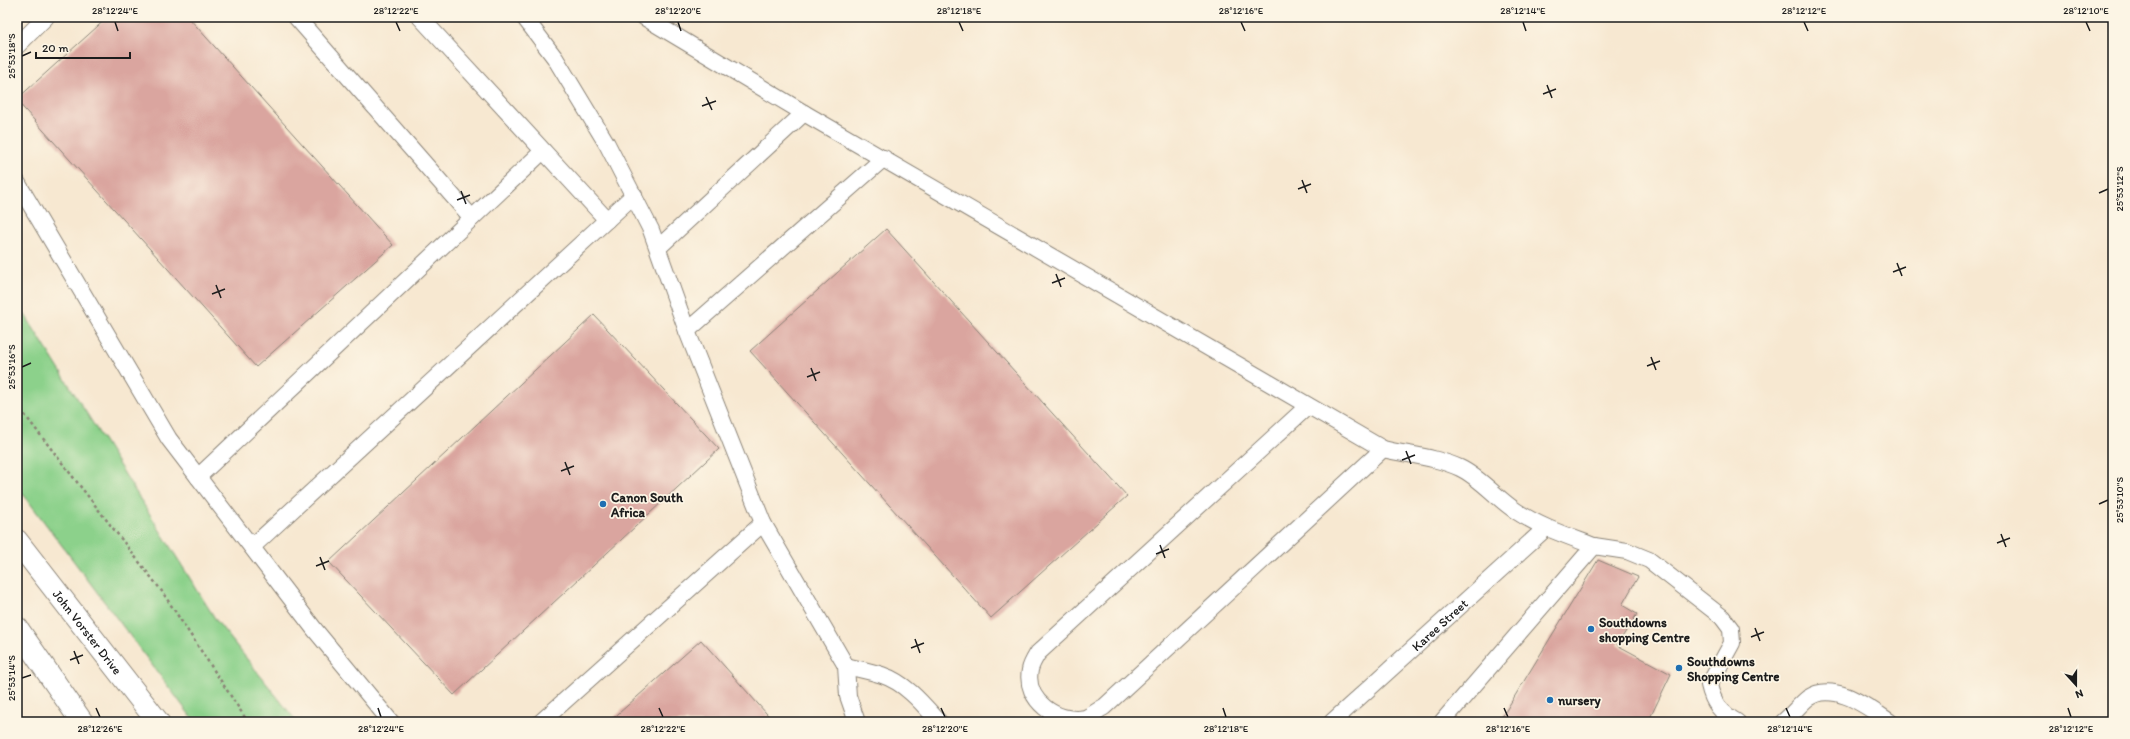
<svg xmlns="http://www.w3.org/2000/svg" width="2130" height="739" viewBox="0 0 2130 739" font-family="Itim,sans-serif">
<style>
.green{fill:#8cd18b;stroke:#547654}
.building{fill:#daa59f}
.lines{fill:none;stroke-linecap:round;stroke-linejoin:round}
.service-casing{stroke:#8a8276;stroke-width:18}
.tertiary-casing{stroke:#8a8276;stroke-width:24}
.path{stroke:#8a8276;stroke-width:2.5;stroke-dasharray:3 3;stroke-linecap:butt}
.service{stroke:#fff;stroke-width:16}
.tertiary{stroke:#fff;stroke-width:22}
.ticks{fill:none;stroke:#1c1c1c;stroke-width:1.5}
.poi-dot{fill:#1f6fb2;stroke:#fcf5e5;stroke-width:1.5}
.labels{text-anchor:middle;stroke-width:3.5;stroke-linejoin:round;paint-order:stroke}
.poi-label{font-size:13px;font-weight:bold;fill:#1c1c1c;stroke:#fcf5e5;text-anchor:start}
.street-label{font-size:13px;fill:#1c1c1c;stroke:#fcf5e5}
.neatline{fill:none;stroke:#1c1c1c;stroke-width:1.5}
.ticks-label{font-size:10px;text-anchor:middle;fill:#1c1c1c}
</style>
<rect width="100%" height="100%" fill="#fcf5e5"/>
<filter id="ink" filterUnits="userSpaceOnUse"><feTurbulence type="fractalNoise" baseFrequency=".025" numOctaves="2"/><feDisplacementMap in="SourceGraphic" scale="8" xChannelSelector="R" yChannelSelector="G"/><feConvolveMatrix kernelMatrix="1 2 1 2 8 2 1 2 1" color-interpolation-filters="sRGB"/></filter>
<filter id="wash" filterUnits="userSpaceOnUse"><feTurbulence type="fractalNoise" baseFrequency=".012" numOctaves="4" result="noise"/><feDisplacementMap in="SourceGraphic" scale="16" xChannelSelector="R" yChannelSelector="G"/><feGaussianBlur stdDeviation="0.9" result="paint"/><feColorMatrix in="noise" values="0 0 0 0 0 0 0 0 0 0 0 0 0 0 0 0 0 1.4 0 .05"/><feComposite in="paint" operator="in"/></filter>
<g filter="url(#wash)">
<rect width="100%" height="100%" fill="#f7e8d1"/>
<polygon class="green" points="17,302 216,620 297,722 195,722 17,486"/>
<g id="blocks">
<g class="building">
<polygon points="108,17 188,17 393,245 256,367 17,101 17,99"/>
<polygon points="886,229 1127,496 991,618 750,351"/>
<polygon points="594,315 719,449 454,695 329,562"/>
<polygon points="1598,560 1638,577 1622,605 1637,614 1617,645 1671,674 1648,722 1499,722"/>
<polygon points="701,640 774,722 609,722"/>
</g>
</g>
</g>
<g filter="url(#ink)">
<use href="#blocks" fill-opacity="0" stroke="#8a8276" stroke-width="1"/>
<g class="lines">
<g class="service-casing">
<g id="service">
<polyline points="296,17 472,218"/>
<polyline points="420,17 607,220"/>
<polyline points="524,17 555,58 607,144 651,230 687,331 763,523 846,666 848,696 857,722"/>
<path d="M644 17 804 113 1383 449C1408 455 1436 457 1460 468 1481 478 1496 498 1516 511 1540 527 1568 536 1594 546"/>
<polyline points="17,46 46,17"/>
<polyline points="17,182 169,439 315,630 391,722"/>
<polyline points="658,248 804,113"/>
<polyline points="687,331 884,158"/>
<path d="M1308 406 1038 653C1035 658 1031 664 1030 670 1024 700 1057 724 1085 718 1091 716 1098 710 1104 707L1383 449"/>
<polyline points="198,477 543,151"/>
<polyline points="252,547 634,195"/>
<path d="M846 666C858 669 870 671 882 675 906 683 923 704 939 722"/>
<polyline points="541,722 763,523"/>
<path id="s1" d="M1332 722 1546 528"/>
<path d="M1442 722 1594 546 1627 551 1649 560 1722 617 1731 629 1732 643 1709 685C1713 703 1721 713 1737 722"/>
<path d="M1783 722C1792 715 1799 705 1808 698 1834 680 1869 708 1890 722"/>
</g>
</g>
<g class="tertiary-casing">
<g id="tertiary">
<path id="s2" d="M17 541 158 722"/>
<polyline points="17,628 82,722"/>
</g>
</g>
<polyline class="path" points="17,405 161,590 248,722"/>
<use href="#service" class="service"/>
<use href="#tertiary" class="tertiary"/>
</g>
</g>
<path class="ticks" d="M115 22 118 31M396 22 400 31M678 22 681 31M959 22 963 31M1241 22 1245 31M1523 22 1526 31M1804 22 1808 31M2086 22 2090 31M22 56 31 52M1547 85 1552 98M1543 94 1556 89M706 97 712 110M702 106 716 101M1302 180 1307 193M1298 189 1311 184M461 191 466 204M2099 193 2108 189M457 200 470 195M1897 263 1902 276M1893 272 1906 267M1056 274 1061 287M1052 283 1065 278M216 285 221 298M212 294 225 289M1651 357 1656 370M1647 366 1660 361M22 367 31 363M811 368 816 381M807 377 820 372M1406 451 1411 464M1402 460 1415 455M565 462 570 475M561 471 574 466M2099 504 2108 500M2001 534 2006 547M1997 543 2010 538M1160 545 1165 558M1156 554 1169 549M320 557 325 570M316 566 329 561M1755 628 1760 641M1751 637 1764 632M915 639 920 653M911 648 924 643M74 651 79 664M70 660 83 655M22 678 31 675M96 708 100 717M378 708 381 717M659 708 663 717M941 708 945 717M1223 708 1226 717M1504 708 1508 717M1786 708 1790 717M2068 708 2071 717"/>
<g class="poi-dot">
<circle cx="603" cy="504" r="4"/>
<circle cx="1591" cy="629" r="4"/>
<circle cx="1679" cy="668" r="4"/>
<circle cx="1550" cy="700" r="4"/>
</g>
<g class="labels">
<g class="poi-label">
<text x="611" y="502">Canon South<tspan x="611" dy="15">Africa</tspan></text>
<text x="1599" y="627">Southdowns<tspan x="1599" dy="15">shopping Centre</tspan></text>
<text x="1687" y="666">Southdowns<tspan x="1687" dy="15">Shopping Centre</tspan></text>
<text x="1558" y="705">nursery</text>
</g>
<g class="street-label">
<text dy="5" stroke="none"><textPath href="#s1" startOffset="145">Karee Street</textPath></text>
<text dy="5" stroke="none"><textPath href="#s2" startOffset="115">John Vorster Drive</textPath></text>
</g>
</g>
<rect width="2130" height="739" fill="none" stroke="#fcf5e5" stroke-width="44"/>
<g transform="translate(2076 685) rotate(159)" stroke="#fcf5e5" stroke-width="3" paint-order="stroke">
<path d="M0-3L7 15L0 10L-7 15Z" fill="#1c1c1c"/>
<text y="-6" font-size="11" font-weight="bold" text-anchor="middle" fill="#1c1c1c">N</text>
</g>
<path d="M36 52v6h94v-6" fill="none" stroke="#1c1c1c" stroke-width="2"/>
<text x="42" y="52" font-size="12" fill="#1c1c1c" stroke="#fcf5e5" stroke-width="3" paint-order="stroke">20 m</text>
<rect x="22" y="22" width="2086" height="695" class="neatline"/>
<g class="ticks-label">
<text x="115" y="14">28°12'24"E</text>
<text x="396" y="14">28°12'22"E</text>
<text x="678" y="14">28°12'20"E</text>
<text x="959" y="14">28°12'18"E</text>
<text x="1241" y="14">28°12'16"E</text>
<text x="1523" y="14">28°12'14"E</text>
<text x="1804" y="14">28°12'12"E</text>
<text x="2086" y="14">28°12'10"E</text>
<text transform="translate(11 56) rotate(-90)" y="4">25°53'18"S</text>
<text transform="translate(2119 189) rotate(-90)" y="4">25°53'12"S</text>
<text transform="translate(11 367) rotate(-90)" y="4">25°53'16"S</text>
<text transform="translate(2119 500) rotate(-90)" y="4">25°53'10"S</text>
<text transform="translate(11 678) rotate(-90)" y="4">25°53'14"S</text>
<text x="100" y="732">28°12'26"E</text>
<text x="381" y="732">28°12'24"E</text>
<text x="663" y="732">28°12'22"E</text>
<text x="945" y="732">28°12'20"E</text>
<text x="1226" y="732">28°12'18"E</text>
<text x="1508" y="732">28°12'16"E</text>
<text x="1790" y="732">28°12'14"E</text>
<text x="2071" y="732">28°12'12"E</text>
</g>
</svg>
